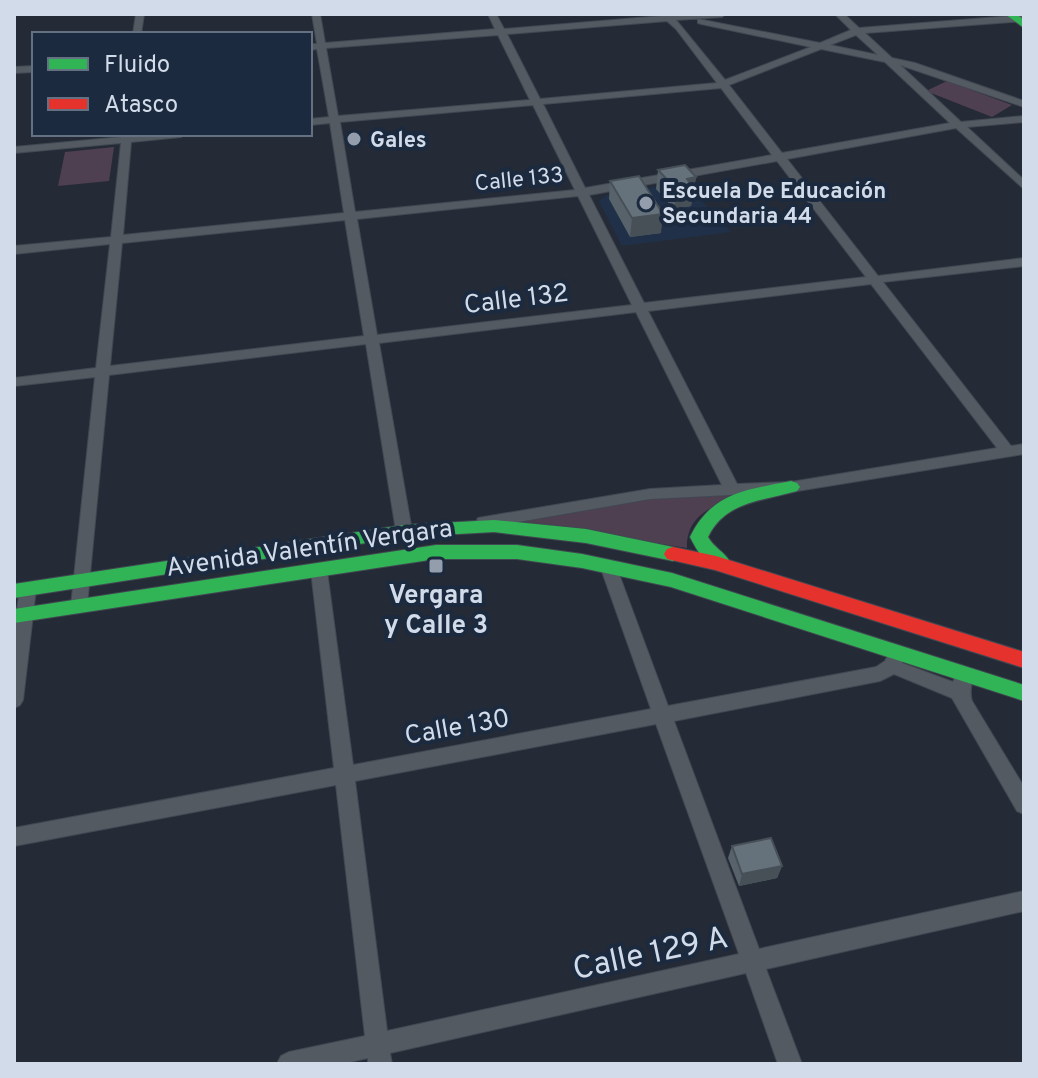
<svg xmlns="http://www.w3.org/2000/svg" width="1038" height="1078" viewBox="0 0 1038 1078" font-family="Overpass,sans-serif">
<style>
.built{fill:#203048}
.green{fill:#4e3f51}
.lines{fill:none;stroke-linecap:round;stroke-linejoin:round}
.street-casing{stroke:#414852;stroke-width:2}
.fast-casing{stroke:#414852;stroke-width:2}
.jam-casing{stroke:#414852;stroke-width:2}
.street{fill:#545a62;fill-rule:evenodd}
.fast{fill:#30b455;fill-rule:evenodd}
.jam{fill:#e5322d;fill-rule:evenodd}
.wall{fill:#57626b}
.shaded-wall{fill:#475057}
.building{fill:#65727c;stroke:#475057;stroke-width:2}
.poi-dot{fill:#949dab;stroke:#1c2a3f;stroke-width:3}
.labels{text-anchor:middle;stroke-width:8;stroke-linejoin:round;paint-order:stroke}
.far-poi-label{font-size:22px;font-weight:bold;fill:#d1dbe9;stroke:#1c2a3f;text-anchor:start}
.far-street-label{font-size:22px;fill:#d1dbe9;stroke:#1c2a3f}
.street-label{font-size:26px;fill:#d1dbe9;stroke:#1c2a3f}
.poi-label{font-size:26px;font-weight:bold;fill:#d1dbe9;stroke:#1c2a3f}
.near-street-label{font-size:32px;fill:#d1dbe9;stroke:#1c2a3f}
</style>
<rect width="100%" height="100%" fill="#242b37"/>
<polygon class="built" points="684,182 731,232 622,246 599,201 607,195"/>
<g class="green">
<polygon points="947,81 1012,105 992,117 926,91"/>
<polygon points="114,147 109,181 58,186 65,152"/>
<path d="M744 492C717 505 686 513 687 548L522 522V518L649 498Z"/>
</g>
<g class="lines">
<g class="street-casing">
<g id="street">
<polygon points="136,14 144,14 141,34 133,34"/>
<path d="M312 14H320L325 43 495 29 488 14H496L504 29 661 16 660 14H726L722 17 676 20 725 80 811 47 701 24 698 23V19L820 43 851 30 835 14H844L859 28 1024 15V21L865 33 892 58 915 63 1024 101V107L900 65 961 122 1024 116V122L967 127 1024 180V189L956 128 787 159 878 276 1024 258V266L883 282 1011 446 1024 444V454L791 492 650 499 484 528 476 522 478 518 650 489 722 485 636 312 379 343 412 531 404 537 396 531 366 344 109 375 87 606 85 611H73L71 606 95 377 14 386V378L96 368 110 244 14 254V246L111 237 121 143 14 153V147L122 137V134H186L181 137 131 142 123 235 344 213 330 123 310 125V119L329 117 317 49 310 50V44H317ZM667 21 676 29 717 83 540 99 507 34ZM498 35 530 100 338 116 326 48ZM856 35 878 55 830 45ZM821 49 885 62 950 123 782 153 729 85ZM721 88 772 155 585 188 543 104ZM533 105 575 190 355 212 340 122ZM777 161 866 277 644 303 589 195ZM578 196 632 305 377 335 357 219ZM345 220 364 336 110 366 122 243ZM871 284 997 448 791 482 737 484 648 311Z"/>
<polygon points="34,66 34,72 14,73 14,67"/>
<path d="M608 560 614 562 616 566 668 706 876 667 885 661 892 648 898 646 904 648 907 653 902 663 953 682 958 669 964 667 970 669C975 679 968 690 972 701L1024 787V814L1017 811 952 698 894 674 880 681 674 721 759 949 1024 891V911L766 969 802 1064H778L746 973 390 1053 392 1064H368V1058L341 1064H277L281 1056 289 1052 365 1036 336 785 14 846V828L334 768 311 571 313 567H325L327 571 353 765 651 709 600 566 602 562ZM656 724 739 954 387 1031 355 781Z"/>
<polygon points="28,583 34,584 36,589 23,700 20,705 14,708 14,631 20,589 22,584"/>
</g>
</g>
<g class="fast-casing">
<g id="fast">
<polygon points="1005,14 1016,14 1024,20 1024,28"/>
<path d="M791 481 797 483 800 487 797 491C763 501 725 501 708 537 714 548 725 552 730 562L727 567C708 572 698 552 690 537 712 492 746 490 791 481Z"/>
<polygon points="494,520 586,529 673,547 682,554 673,561 586,543 494,532 404,537 14,598 14,584 404,525"/>
<polygon points="436,545 517,545 582,554 672,573 1024,685 1024,701 671,587 582,568 517,559 436,559 14,623 14,609"/>
</g>
</g>
<g class="jam-casing">
<polygon id="jam" points="673,547 716,556 1024,652 1024,668 715,570 667,559 664,554 667,549"/>
</g>
<use href="#street" class="street"/>
<use href="#fast" class="fast"/>
<use href="#jam" class="jam"/>
</g>
<g class="wall">
<polygon points="658,170 696,177 691,206 674,209 656,189"/>
<polygon points="610,181 661,233 630,237 609,199"/>
<polygon points="732,846 782,866 777,878 739,886 728,858"/>
</g>
<g class="shaded-wall">
<polygon points="696,177 691,206 674,209 677,190 687,179"/>
<polygon points="663,214 661,233 630,237 632,218"/>
<polygon points="782,866 777,878 739,886 742,874"/>
</g>
<g class="building">
<polygon points="685,165 696,177 687,179 693,187 677,190 658,170"/>
<polygon points="639,176 663,214 632,218 610,181"/>
<polygon points="771,838 782,866 742,874 732,846"/>
</g>
<g class="poi-dot">
<circle cx="354" cy="139" r="8"/>
<circle cx="646" cy="203" r="8"/>
<rect x="428" y="558" width="16" height="16" rx="4"/>
</g>
<g class="labels">
<g class="far-poi-label">
<text x="370" y="147">Gales</text>
<text x="662" y="198">Escuela De Educación<tspan x="662" dy="25">Secundaria 44</tspan></text>
</g>
<g class="far-street-label">
<text transform="translate(519 178) rotate(-6)" y="8">Calle 133</text>
</g>
<g class="street-label">
<text transform="translate(516 298) rotate(-7)" y="9">Calle 132</text>
<text transform="translate(309 547) rotate(-8)" y="9">Avenida Valentín Vergara</text>
<text transform="translate(457 726) rotate(-10)" y="9">Calle 130</text>
</g>
<g class="poi-label">
<text x="436" y="603">Vergara<tspan x="436" dy="30">y Calle 3</tspan></text>
</g>
<g class="near-street-label">
<text transform="translate(650 952) rotate(-12)" y="11">Calle 129 A</text>
</g>
</g>
<rect width="1038" height="1078" fill="none" stroke="#d1dbe9" stroke-width="32"/>
<rect x="32" y="32" width="280" height="104" fill="#1c2a3f" stroke="#647183" stroke-width="2"/>
<rect x="48" y="58" width="40" height="12" fill="#30b455" stroke="#647183" stroke-width="2"/>
<text x="104" y="72" font-size="24" fill="#d1dbe9">Fluido</text>
<rect x="48" y="98" width="40" height="12" fill="#e5322d" stroke="#647183" stroke-width="2"/>
<text x="104" y="112" font-size="24" fill="#d1dbe9">Atasco</text>
</svg>
